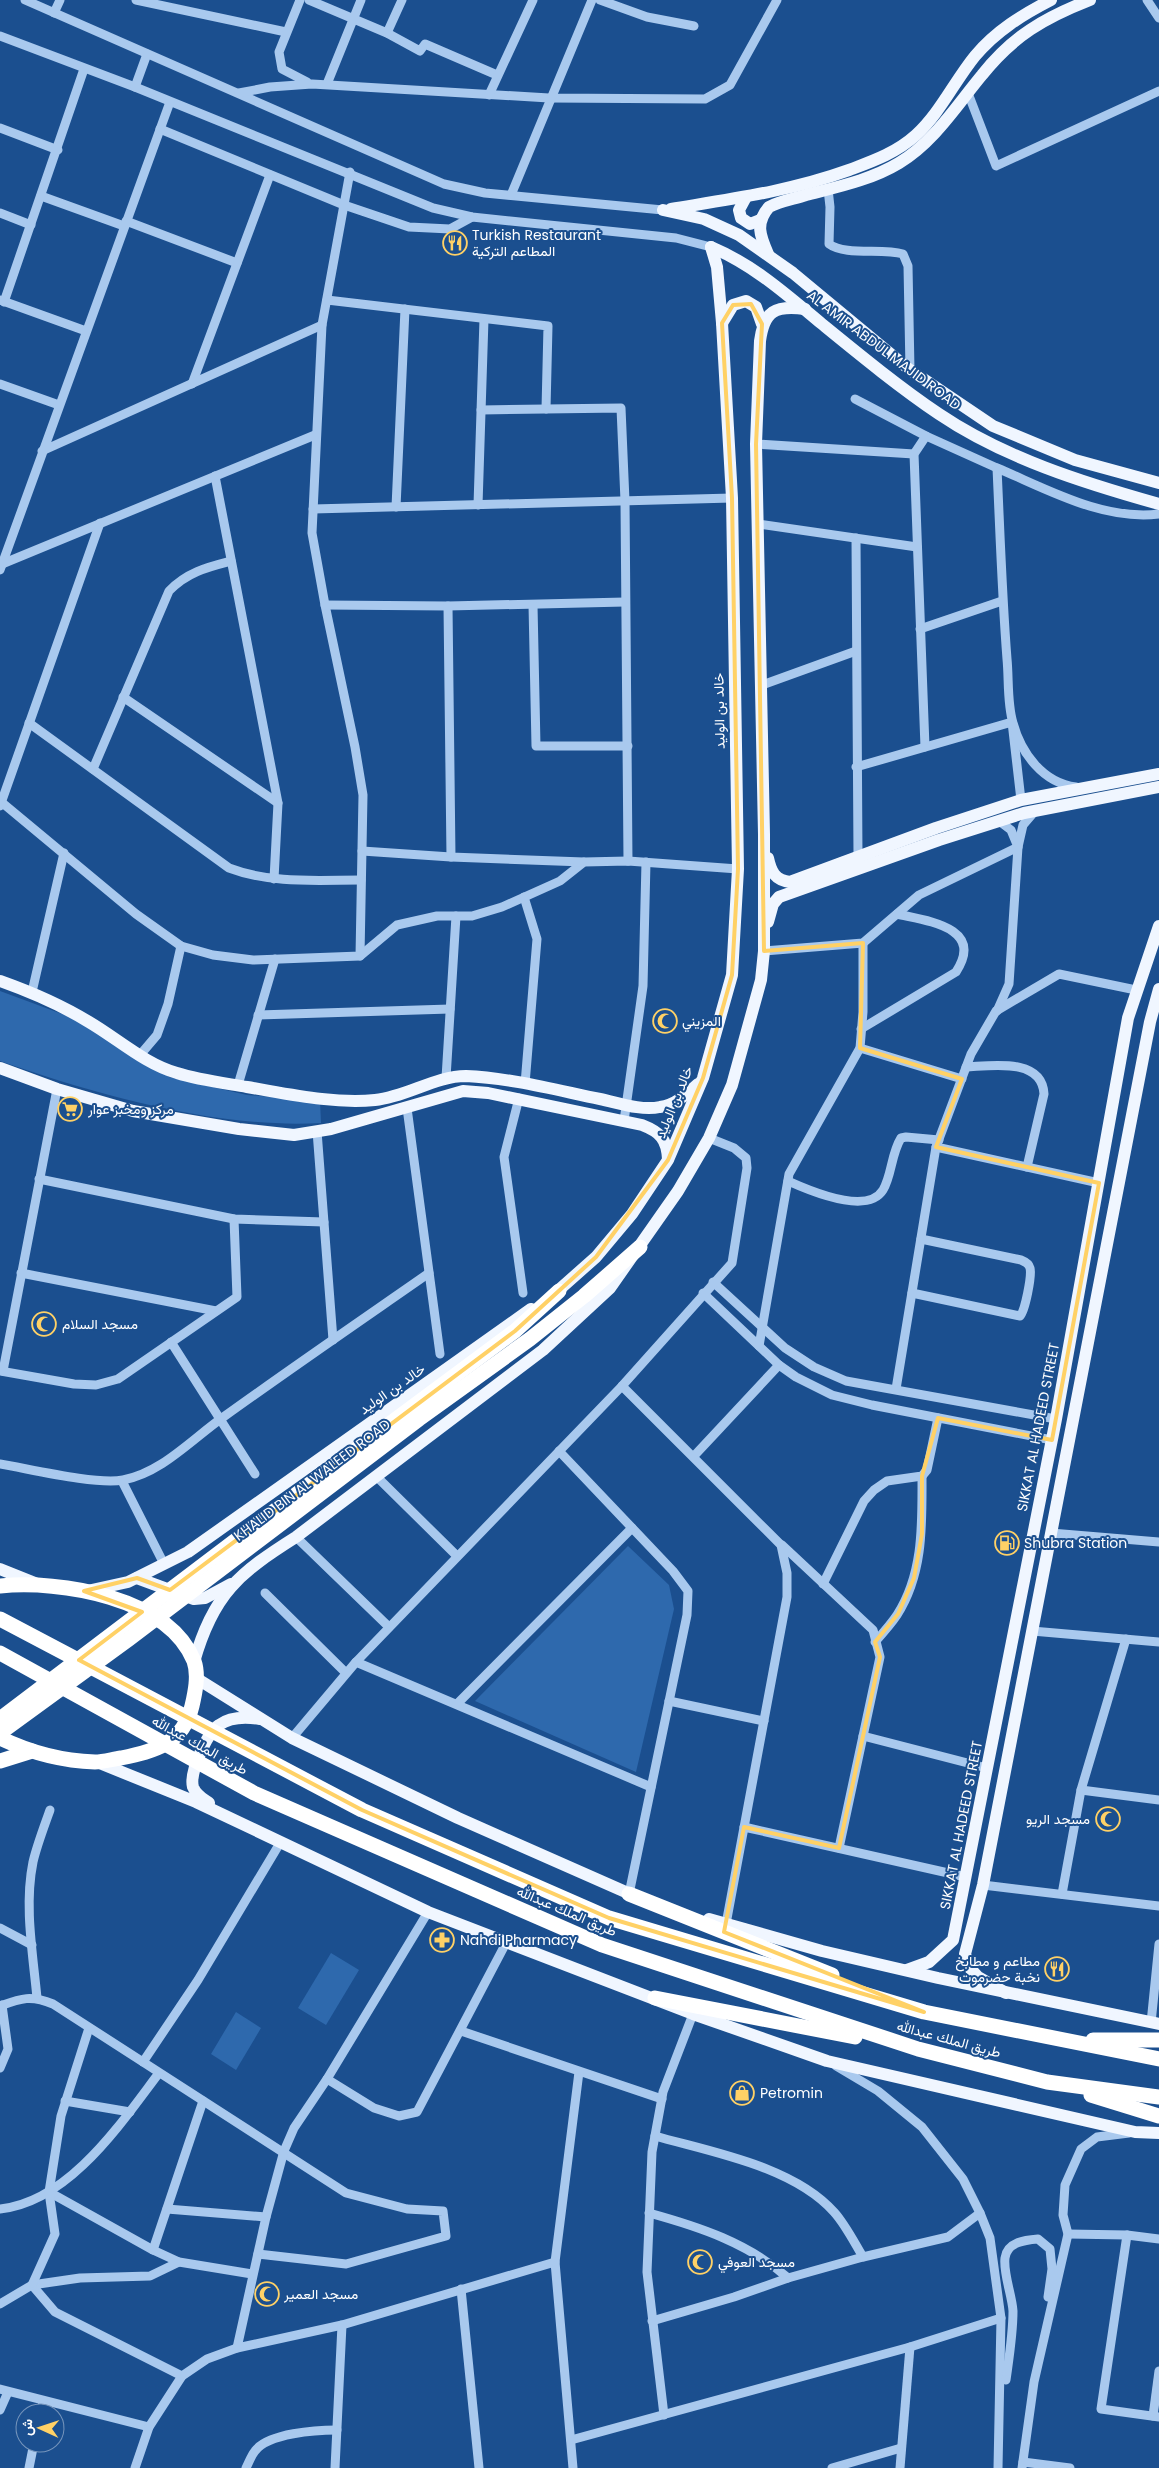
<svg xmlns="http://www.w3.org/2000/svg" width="1159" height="2468" viewBox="0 0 1159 2468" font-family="Poppins,Vazirmatn,sans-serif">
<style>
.green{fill:#2e69ad}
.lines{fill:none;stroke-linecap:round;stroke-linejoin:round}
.minor{stroke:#a9c9ee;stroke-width:9}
.major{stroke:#f0f6ff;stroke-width:12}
.highway{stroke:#fff;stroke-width:15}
.marked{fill:none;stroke:#ffd166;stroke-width:4;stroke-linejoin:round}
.labels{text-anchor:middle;stroke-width:4;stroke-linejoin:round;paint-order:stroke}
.poi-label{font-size:14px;fill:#fff;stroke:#1b4f8f;text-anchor:start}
.street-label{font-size:14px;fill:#fff;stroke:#1b4f8f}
</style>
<rect width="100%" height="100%" fill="#1b4f8f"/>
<g class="green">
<path d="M0 991 81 1021 169 1077 247 1095 320 1101 321 1123C218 1129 97 1095 0 1061Z"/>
<polygon points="628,1546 669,1585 674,1609 636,1772 475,1701"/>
<polygon points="331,1953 359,1970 326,2025 298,2008"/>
<polygon points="236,2012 261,2028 236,2070 211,2054"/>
</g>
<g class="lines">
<g class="minor">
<polyline points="25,0 444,184 485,193 663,210"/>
<polyline points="136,0 286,32"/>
<polyline points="300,0 279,52 282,69 307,82"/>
<polyline points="309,0 387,33 420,51 425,44 497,75"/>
<polyline points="600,0 647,17 694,26"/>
<polyline points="1147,0 1159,18"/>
<polyline points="54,13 60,0"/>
<polyline points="387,33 402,0"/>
<polyline points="0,36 135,87 433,208 472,217 676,238 711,247"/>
<polyline points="327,84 361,0"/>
<polyline points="135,87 147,54"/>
<polyline points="239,93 270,87 312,84 549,98 705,99 730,85 777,0"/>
<polyline points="968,93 996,166 1159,91"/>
<polyline points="489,95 533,0"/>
<polyline points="0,128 58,150"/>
<polyline points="160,129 344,205 409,227 450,229 472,217"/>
<polyline points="350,172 322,325 312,533 325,605 355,747 363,795 360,956"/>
<path d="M828 189 830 207 829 244C845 256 882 248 903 254L908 266 910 370"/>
<polyline points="511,195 592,0"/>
<polyline points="41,196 124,226"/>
<polyline points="0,213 31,225"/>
<polyline points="126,221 237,263"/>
<polyline points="0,300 86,331"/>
<polyline points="327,300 548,326 546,409"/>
<polyline points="4,302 84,69"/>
<polyline points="0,384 59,405"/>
<polyline points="192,384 270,175"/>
<polyline points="855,399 926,436"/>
<polyline points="481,410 621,408 625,501 628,861"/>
<polyline points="756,444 914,454"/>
<polyline points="42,451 322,325"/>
<polyline points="215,476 278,803 274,879"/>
<polyline points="478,505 484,319"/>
<polyline points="396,507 405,309"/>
<polyline points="313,509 732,498"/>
<polyline points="759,524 917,547"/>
<polyline points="856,538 858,856"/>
<polyline points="2,564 315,435"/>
<polyline points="0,570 170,102"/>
<polyline points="325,605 448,606 625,602"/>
<polyline points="533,605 536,746 628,746"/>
<polyline points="448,606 451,857"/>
<polyline points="920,629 1002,601"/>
<polyline points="762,685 856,651"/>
<polyline points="123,697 278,803"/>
<path d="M29 723 229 868C271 884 317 880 361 880"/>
<polyline points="925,747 914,454 926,436 997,468"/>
<polyline points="856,767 1012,722 1021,800"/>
<path d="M93 769 169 591C187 572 208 567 231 561"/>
<path d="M1076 787C1043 783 1021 753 1013 723 1007 704 1009 679 1007 659 1002 595 1000 532 997 468 1047 489 1103 521 1159 514"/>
<polyline points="0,801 136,914 181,946 213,955 253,960 360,956 397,925 437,916 472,916 502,907 560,881 584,862 628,861 738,869"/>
<polyline points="0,806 100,523"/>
<polyline points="362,851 451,857 584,862"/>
<polyline points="524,897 537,939 525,1084"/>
<polyline points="764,951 863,943 919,895 1018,847 1011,830 999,821"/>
<polyline points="32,992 64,853"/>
<polyline points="997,1011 1009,984 1018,847 1023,825 1035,811"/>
<polyline points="258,1015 450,1009"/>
<path d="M861 1029 956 972C985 927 927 921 897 914"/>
<polyline points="860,1048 962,1079"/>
<polyline points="140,1055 157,1035 168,1004 181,946"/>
<path d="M966 1067C991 1066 1042 1057 1044 1094L1027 1167"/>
<polyline points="446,1078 456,916"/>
<polyline points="238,1085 275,959"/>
<polyline points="519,1098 504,1157 523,1293"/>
<polyline points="407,1108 440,1354"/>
<polyline points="624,1121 643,986 646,862"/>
<polyline points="317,1131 333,1340"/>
<polyline points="936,1147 1099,1183"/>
<polyline points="39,1179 234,1219 324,1222"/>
<path d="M788 1181C808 1190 867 1216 883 1190 892 1175 891 1154 901 1138L906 1137 939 1140"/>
<polyline points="21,1273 216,1311"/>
<polyline points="713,1282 785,1348 814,1367 846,1381 1056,1419"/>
<polyline points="703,1293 779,1365 796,1377 832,1395 872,1405 1052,1440"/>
<path d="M912 1293 1020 1316C1025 1311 1032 1276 1030 1268 1029 1264 1026 1262 1021 1260L921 1239"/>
<polyline points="171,1342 255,1474"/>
<polyline points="759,1346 789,1174 860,1048 863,1012 863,943"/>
<polyline points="0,1371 74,1384 96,1385 118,1379 237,1297 234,1219"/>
<polyline points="3,1371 57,1089"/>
<polyline points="622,1386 781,1545 787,1573 787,1597 726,1924"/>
<polyline points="896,1389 936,1147 971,1054 996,1011 1059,974 1136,990"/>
<polyline points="559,1451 673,1571 688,1591 687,1615 629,1894"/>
<polyline points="694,1456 779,1365"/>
<path d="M0 1464C30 1469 96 1485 123 1480 161 1473 191 1440 222 1418 290 1369 360 1321 429 1273"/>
<polyline points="376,1476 457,1556"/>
<polyline points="122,1481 164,1564"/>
<polyline points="1051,1533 1159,1542"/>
<polyline points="296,1537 389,1627"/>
<polyline points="782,1545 873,1630 880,1657 839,1848"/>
<polyline points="823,1584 864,1501 874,1490 887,1481 922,1476 927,1470 938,1418"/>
<polyline points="265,1593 346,1673"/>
<polyline points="1032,1631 1159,1642"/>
<path d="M875 1642C883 1633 891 1624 897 1615 924 1573 922 1523 922 1476"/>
<polyline points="356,1662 651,1787"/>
<polyline points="669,1701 764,1721"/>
<polyline points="457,1704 632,1528"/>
<polyline points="863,1736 987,1768"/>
<polyline points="292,1738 356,1662 622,1386 732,1263 747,1168 746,1158 734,1148 709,1138"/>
<polyline points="1081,1790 1159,1800"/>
<polyline points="744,1827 966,1877"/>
<polyline points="983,1885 1159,1906"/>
<polyline points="1062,1894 1081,1790 1126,1639"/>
<polyline points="0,1928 32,1945"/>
<path d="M37 1998C33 1954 24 1906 33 1862 37 1845 44 1827 50 1810"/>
<path d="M0 2006C22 1998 31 1995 53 2004L143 2062 198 1980 280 1843"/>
<polyline points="1151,2023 1159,1944"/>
<polyline points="461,2031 662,2099"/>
<polyline points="143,2062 346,2193 407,2209 443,2211 446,2236 346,2264 258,2254"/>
<polyline points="836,2066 878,2091 922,2127 963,2179 980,2213 990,2238 1001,2318 998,2468"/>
<polyline points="0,2068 8,2049 2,2005"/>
<polyline points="327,2079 374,2108 399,2116 417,2112 506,1943"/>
<polyline points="65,2101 130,2112"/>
<path d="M655 2136C711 2152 793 2166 834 2212 845 2224 854 2242 863 2257"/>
<polyline points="49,2192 153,2250 179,2262 252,2274"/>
<path d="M0 2209C69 2202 121 2123 159 2073"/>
<polyline points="167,2209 266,2217"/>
<path d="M649 2213C700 2227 748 2243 788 2278"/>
<polyline points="1068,2234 1127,2235 1159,2239"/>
<polyline points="1127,2235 1101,2409 1159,2417"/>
<polyline points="153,2250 203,2101"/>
<polyline points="32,2285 55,2312 182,2376"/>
<polyline points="32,2285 80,2278 150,2276 179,2262"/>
<polyline points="461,2289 479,2468"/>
<polyline points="0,2304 32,2285 55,2234 49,2192 61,2116 89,2028"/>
<polyline points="652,2321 734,2297 788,2278 863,2257 948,2237 980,2213"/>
<polyline points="237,2348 266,2217 284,2151 294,2128 327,2079 428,1912"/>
<path d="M1006 2380C1009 2358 1013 2334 1013 2311 1012 2295 1003 2273 1005 2258 1007 2242 1025 2240 1038 2239L1050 2249 1052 2269 1048 2297"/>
<polyline points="0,2389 149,2427"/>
<polyline points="0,2410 8,2392"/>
<polyline points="41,2413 43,2401"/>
<polyline points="664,2415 647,2272 652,2152 663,2092 693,2014"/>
<polyline points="1153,2416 1159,2371"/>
<polyline points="571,2440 910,2347 1001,2318"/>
<polyline points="1023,2462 1070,2468"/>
<polyline points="29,2468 34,2443"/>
<polyline points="135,2468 149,2427 182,2376 207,2359 237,2348 342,2325 555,2262"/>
<path d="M246 2468C249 2462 251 2456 255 2451 268 2433 317 2430 337 2430"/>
<polyline points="335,2468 342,2325"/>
<polyline points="573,2468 555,2262 579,2072"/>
<polyline points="832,2468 901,2448"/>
<polyline points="900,2468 910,2347"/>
<polyline points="1022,2468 1034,2382 1068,2234 1063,2215 1065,2185 1081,2149 1097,2137 1129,2133"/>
</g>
<g class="major">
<polyline points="746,197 739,210 741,218 750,224 760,220"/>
<path d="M671 209C731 199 791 191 849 170 873 161 896 153 916 135 940 113 954 82 975 56 996 31 1022 15 1051 0"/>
<polyline points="663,210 704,219 739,235 793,273 910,370 993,426 1075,460 1159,483"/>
<path d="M711 247C754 265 787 295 822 324 860 355 899 387 939 414 1004 458 1084 483 1159 504"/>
<path d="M768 254C760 236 755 223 769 207 780 201 794 199 806 195 837 187 871 180 899 163 934 142 957 105 982 75 1013 36 1044 18 1090 0"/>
<polyline points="722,323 733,305 746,301 756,307 762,324"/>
<path d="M768 858C771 872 775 880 790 882L936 828 1021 800 1159 774"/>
<polyline points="768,922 773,904 779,897 939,840 1024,813 1159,787"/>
<path d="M0 981C31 992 61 1005 89 1022 118 1039 145 1064 177 1073 199 1080 224 1083 247 1087 289 1094 333 1104 375 1100 407 1097 435 1076 466 1076 511 1078 556 1090 600 1099 619 1103 641 1111 660 1107 675 1105 687 1094 698 1084"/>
<path d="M0 1068 57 1089 133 1111 239 1129 294 1135 331 1129 463 1091 488 1093 642 1125C660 1132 667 1139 668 1159"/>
<polyline points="552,1296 596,1257 632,1214 668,1160 703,1078 732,975 738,869 732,498 722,323 717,267 711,247"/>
<polyline points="0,1569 35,1583"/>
<polyline points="137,1578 194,1599 205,1598 231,1584"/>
<polyline points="87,1591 128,1582 188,1552 531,1309"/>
<path d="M194 1662C213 1594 239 1573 296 1537L543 1350 610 1288 678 1191 709 1138 732 1085 761 980 764 951V834L756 444 760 341C764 311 775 305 805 309"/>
<polyline points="196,1678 292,1738 458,1818 637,1897"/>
<polyline points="97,1762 196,1802 428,1912 693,2014 827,2061 1135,2132 1159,2133"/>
<path d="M209 1803C202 1798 196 1795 193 1787 189 1773 207 1733 219 1725 230 1717 247 1717 260 1719"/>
<polyline points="709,1919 822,1951 938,1978 1159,2024"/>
<polyline points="907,1970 929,1962 953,1940 1056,1419 1128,1018 1159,926"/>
<polyline points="1006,1993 978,1977 969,1967 965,1954 983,1885 1150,1022 1159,989"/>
</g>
<g class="highway">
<path d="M0 1586C60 1580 168 1597 194 1661 199 1675 195 1693 192 1706 183 1744 155 1751 121 1758 113 1759 103 1762 95 1762 63 1761 29 1752 0 1738"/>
<polyline points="0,1619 362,1810 609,1918 924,2012 1159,2059"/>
<polyline points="0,1653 254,1793 602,1945 918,2049 1047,2082 1159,2097"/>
<polyline points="0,1719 364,1443 515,1331 559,1291"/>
<polyline points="0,1733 129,1639 419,1419 530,1339 584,1296 640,1247"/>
<polyline points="0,1761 32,1751"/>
<polyline points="629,1894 832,1975"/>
<polyline points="655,1998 855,2037"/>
<polyline points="1093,2040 1159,2040"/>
<polyline points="1091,2095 1159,2116"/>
</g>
</g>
<path class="marked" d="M751 304 762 324 756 444 764 951 863 943 860 1048 962 1079 936 1147 1099 1183 1052 1440 938 1418 922 1476V1534L914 1578 898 1614 875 1642 880 1657 839 1848 744 1827 724 1932 924 2012 609 1918 362 1810 79 1660 142 1612 84 1591 137 1578 170 1590 515 1331 596 1257 668 1160 703 1078 732 975 738 869 732 498 722 323 733 305Z"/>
<defs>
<g id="restaurant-ring" transform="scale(1.25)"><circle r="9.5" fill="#1b4f8f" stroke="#ffd166" stroke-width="1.5"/><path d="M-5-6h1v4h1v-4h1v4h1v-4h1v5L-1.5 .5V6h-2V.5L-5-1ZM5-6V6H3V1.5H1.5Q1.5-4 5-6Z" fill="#ffd166"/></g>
<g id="mosque-ring" transform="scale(1.25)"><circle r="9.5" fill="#1b4f8f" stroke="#ffd166" stroke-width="1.5"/><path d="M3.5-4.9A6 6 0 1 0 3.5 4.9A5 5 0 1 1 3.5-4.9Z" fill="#ffd166"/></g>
<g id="supermarket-ring" transform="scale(1.25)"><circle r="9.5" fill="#1b4f8f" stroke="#ffd166" stroke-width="1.5"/><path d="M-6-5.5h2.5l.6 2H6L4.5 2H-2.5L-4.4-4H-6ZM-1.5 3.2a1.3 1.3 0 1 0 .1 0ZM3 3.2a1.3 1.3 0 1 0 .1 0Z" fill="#ffd166"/></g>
<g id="fuel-ring" transform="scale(1.25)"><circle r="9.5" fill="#1b4f8f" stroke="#ffd166" stroke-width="1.5"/><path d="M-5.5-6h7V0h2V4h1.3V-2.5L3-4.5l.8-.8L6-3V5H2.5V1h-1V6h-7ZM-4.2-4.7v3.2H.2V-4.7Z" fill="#ffd166"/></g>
<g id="pharmacy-ring" transform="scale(1.25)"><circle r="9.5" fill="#1b4f8f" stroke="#ffd166" stroke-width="1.5"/><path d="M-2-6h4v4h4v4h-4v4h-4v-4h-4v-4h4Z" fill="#ffd166"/></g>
<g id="shop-ring" transform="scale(1.25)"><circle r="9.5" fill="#1b4f8f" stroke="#ffd166" stroke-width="1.5"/><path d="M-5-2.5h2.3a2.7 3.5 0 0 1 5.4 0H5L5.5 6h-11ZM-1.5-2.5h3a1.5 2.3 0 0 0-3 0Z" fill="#ffd166"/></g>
</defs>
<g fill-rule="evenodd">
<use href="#restaurant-ring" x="455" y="243"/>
<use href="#mosque-ring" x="665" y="1021"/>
<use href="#supermarket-ring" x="70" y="1109"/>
<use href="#mosque-ring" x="44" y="1324"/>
<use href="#fuel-ring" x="1007" y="1543"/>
<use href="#mosque-ring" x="1108" y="1819"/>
<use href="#pharmacy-ring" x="442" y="1940"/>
<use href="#restaurant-ring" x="1057" y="1969"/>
<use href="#shop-ring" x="742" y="2093"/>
<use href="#mosque-ring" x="700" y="2262"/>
<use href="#mosque-ring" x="267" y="2294"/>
</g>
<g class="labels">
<g class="poi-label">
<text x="472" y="240">Turkish Restaurant<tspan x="472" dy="16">المطاعم التركية</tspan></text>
<text x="682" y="1026">المزيني</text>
<text x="88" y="1114">مركز ومخبز عوار</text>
<text x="62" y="1329">مسجد السلام</text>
<text x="1024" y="1548">Shubra Station</text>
<text x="1090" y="1824" text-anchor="end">مسجد الريو</text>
<text x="460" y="1945">Nahdi Pharmacy</text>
<text x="1040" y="1966" text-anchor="end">مطاعم و مطابخ<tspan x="1040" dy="16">نخبة حضرموت</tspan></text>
<text x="760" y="2098">Petromin</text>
<text x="718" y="2267">مسجد العوفي</text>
<text x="284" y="2299">مسجد العمير</text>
</g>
<g class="street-label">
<text transform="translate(884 350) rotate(37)" y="5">AL AMIR ABDUL MAJID ROAD</text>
<text transform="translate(719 711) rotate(-91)" y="5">خالد بن الوليد</text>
<text transform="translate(674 1102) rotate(-68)" y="5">خالد بن الوليد</text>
<text transform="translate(392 1389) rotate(-35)" y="5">خالد بن الوليد</text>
<text transform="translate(1038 1427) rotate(-79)" y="5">SIKKAT AL HADEED STREET</text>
<text transform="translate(312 1480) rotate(-37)" y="5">KHALID BIN AL WALEED ROAD</text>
<text transform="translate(200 1745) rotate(29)" y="5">طريق الملك عبدالله</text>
<text transform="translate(961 1825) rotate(-79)" y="5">SIKKAT AL HADEED STREET</text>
<text transform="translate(567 1911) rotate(23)" y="5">طريق الملك عبدالله</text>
<text transform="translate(949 2039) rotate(15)" y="5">طريق الملك عبدالله</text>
</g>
</g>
<g transform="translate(40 2428) rotate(273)"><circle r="24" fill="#1b4f8f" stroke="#7695bc"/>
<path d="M0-4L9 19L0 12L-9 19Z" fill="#ffd166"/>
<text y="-8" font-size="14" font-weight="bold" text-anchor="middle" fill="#ffffff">ش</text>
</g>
</svg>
